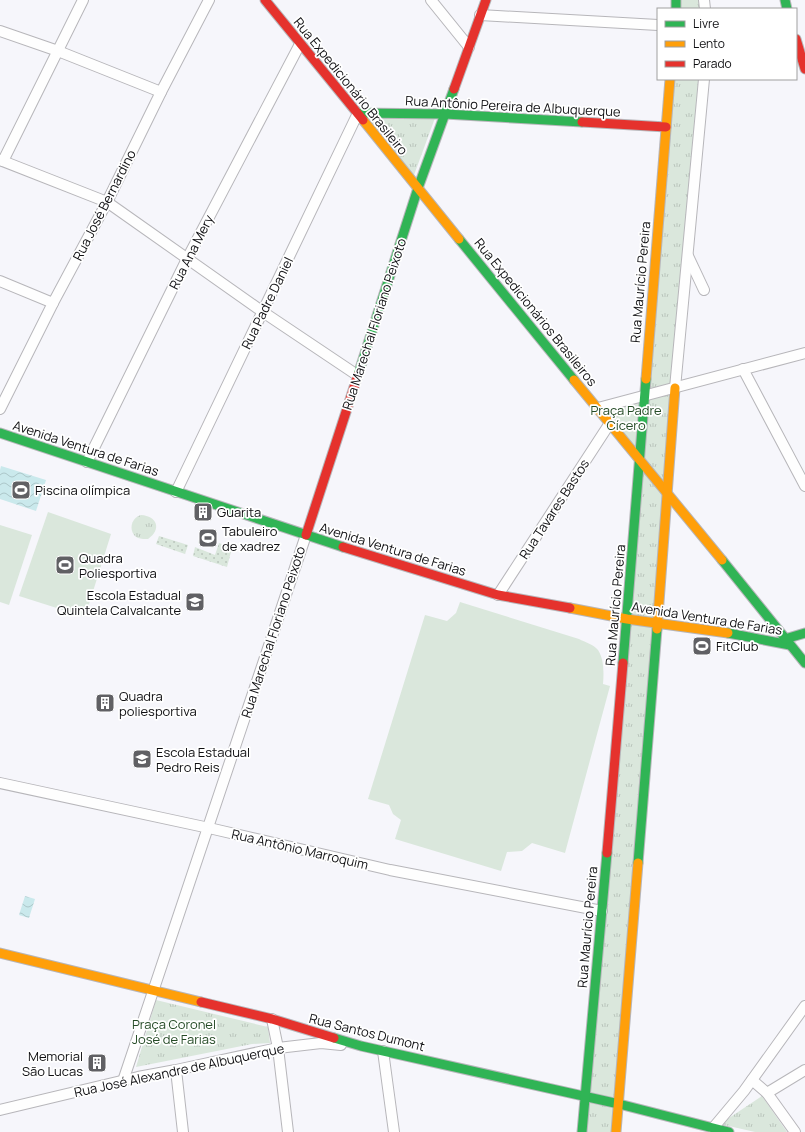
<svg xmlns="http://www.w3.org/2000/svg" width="805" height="1132" viewBox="0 0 805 1132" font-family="Manrope,sans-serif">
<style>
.grass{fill:url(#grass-tufts)}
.garden{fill:url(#garden-dots)}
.pitch{fill:#dae7dc}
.water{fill:url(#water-waves)}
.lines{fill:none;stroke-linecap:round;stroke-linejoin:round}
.street-casing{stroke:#b7b6ba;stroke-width:12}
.fast-casing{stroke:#b7b6ba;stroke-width:11}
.slow-casing{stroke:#b7b6ba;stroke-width:11}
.jam-casing{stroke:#b7b6ba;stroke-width:11}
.street{stroke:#fefefe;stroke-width:10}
.fast{stroke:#30b455;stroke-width:9}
.slow{stroke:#ff9f0a;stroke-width:9}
.jam{stroke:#e5322d;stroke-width:9}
.labels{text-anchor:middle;stroke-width:3.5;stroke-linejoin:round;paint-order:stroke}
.street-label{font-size:13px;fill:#0f0f12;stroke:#fff}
.park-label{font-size:13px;fill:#254b26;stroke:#fff}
.poi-label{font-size:13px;fill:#0f0f12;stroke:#fff;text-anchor:start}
</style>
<defs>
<pattern id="grass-tufts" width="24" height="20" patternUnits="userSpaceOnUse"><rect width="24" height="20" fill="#dae7dc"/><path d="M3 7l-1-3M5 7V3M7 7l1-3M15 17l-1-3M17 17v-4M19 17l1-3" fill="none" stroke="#bac5bc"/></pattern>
<pattern id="garden-dots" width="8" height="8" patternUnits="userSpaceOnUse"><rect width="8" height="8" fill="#dae7dc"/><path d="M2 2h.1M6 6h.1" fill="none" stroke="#bac5bc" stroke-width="1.8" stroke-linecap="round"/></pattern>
<pattern id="water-waves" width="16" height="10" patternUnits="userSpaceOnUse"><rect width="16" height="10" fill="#cae9ec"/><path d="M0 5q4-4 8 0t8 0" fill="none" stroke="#acc7c9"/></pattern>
</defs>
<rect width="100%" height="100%" fill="#f6f6fb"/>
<g class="grass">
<polygon points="676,0 704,0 705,9 676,9"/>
<polygon points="670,79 704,79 616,1132 582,1132 639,460 598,408 644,396"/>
<polygon points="366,117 435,118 414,175"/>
<path d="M141 515C157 516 162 529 148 539 145 539 141 539 138 538 128 533 130 518 141 515Z"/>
<polygon points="156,1000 268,1027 270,1043 252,1044 136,1067"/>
<polygon points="762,1096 787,1132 755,1132 720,1124"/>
</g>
<g class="garden">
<polygon points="159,536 188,545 185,554 156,544"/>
<polygon points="219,543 232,548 227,567 193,556 195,547 215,555"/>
</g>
<g class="pitch">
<polygon points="48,512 111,534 85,617 19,596"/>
<polygon points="0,525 32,535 9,605 0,602"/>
<polygon points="202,529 217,534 213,548 198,543"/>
<path d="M460 602 579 639C585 642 594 645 598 650 604 659 604 673 603 684L610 686 565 853 532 843 522 851 507 852 501 871 395 839 401 820 393 814 389 805 368 799 425 615 447 621 456 613Z"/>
</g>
<g class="water">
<polygon points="1,466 46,480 36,511 0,499 0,470"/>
<polygon points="25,896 35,899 29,918 19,915"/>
</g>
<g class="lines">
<g class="street-casing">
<g id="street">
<polyline points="431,0 469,47"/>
<polyline points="704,0 705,9"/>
<polyline points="480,15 658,25"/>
<polyline points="0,31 58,51 161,92"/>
<polyline points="0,160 107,202 263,312 357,375"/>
<polyline points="3,161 83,0"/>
<polyline points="688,256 704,290"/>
<polyline points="0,281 53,303"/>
<polyline points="743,369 805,486"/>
<polyline points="675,388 704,79"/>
<polyline points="598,408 805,353"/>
<polyline points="0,409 53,303 107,202 161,92 209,0"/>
<polyline points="87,462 187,259 300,44"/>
<polyline points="176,492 358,113"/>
<polyline points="498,595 610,423"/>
<polyline points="0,783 209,828 390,870 602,911"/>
<polyline points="272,1019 278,1048 288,1132"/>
<polyline points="383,1051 394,1132"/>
<polyline points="176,1070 183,1132"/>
<polyline points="752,1080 767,1093 795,1132"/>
<polyline points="123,1081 306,535"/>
<polyline points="767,1093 805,1070"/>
<polyline points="0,1110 138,1077 176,1070 278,1048 321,1043 341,1045"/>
<polyline points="713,1128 744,1091 805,1006"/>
</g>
</g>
<g class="fast-casing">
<g id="fast">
<polyline points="676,0 676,9"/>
<polyline points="785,0 787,9"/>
<polyline points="358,113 445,114 582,122"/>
<polyline points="459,239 574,380"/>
<polyline points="358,375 418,188 454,89"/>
<polyline points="0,433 343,547"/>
<polyline points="722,560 805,663"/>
<polyline points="728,633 790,645"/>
<polyline points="785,639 805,633"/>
<polyline points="623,663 646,379"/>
<polyline points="638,863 657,629"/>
<polyline points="334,1038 361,1046 619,1104 729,1132"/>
<polyline points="582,1132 607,853"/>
</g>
</g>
<g class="slow-casing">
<g id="slow">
<polyline points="363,120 459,239"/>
<polyline points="646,379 670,79"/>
<polyline points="574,380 722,560"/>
<polyline points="570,608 627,619 728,633"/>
<polyline points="657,629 675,388"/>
<polyline points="0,953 201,1002"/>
<polyline points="616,1132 638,863"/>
</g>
</g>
<g class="jam-casing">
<g id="jam">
<polyline points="265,0 363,120"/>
<polyline points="796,39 805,69"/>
<polyline points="454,89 486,0"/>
<polyline points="582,122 666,127"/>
<polyline points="306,535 358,375"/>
<polyline points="343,547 498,595 570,608"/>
<polyline points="607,853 623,663"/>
<polyline points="201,1002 272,1019 334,1038"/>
</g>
</g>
<use href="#street" class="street"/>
<use href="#fast" class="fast"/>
<use href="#slow" class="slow"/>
<use href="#jam" class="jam"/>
</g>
<defs>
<g id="stadium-square" transform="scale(1)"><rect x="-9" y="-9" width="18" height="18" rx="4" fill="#606064" stroke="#fff"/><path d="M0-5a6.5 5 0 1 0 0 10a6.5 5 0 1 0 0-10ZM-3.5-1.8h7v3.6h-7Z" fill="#fff"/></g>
<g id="building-square" transform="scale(1)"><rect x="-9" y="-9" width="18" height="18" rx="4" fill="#606064" stroke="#fff"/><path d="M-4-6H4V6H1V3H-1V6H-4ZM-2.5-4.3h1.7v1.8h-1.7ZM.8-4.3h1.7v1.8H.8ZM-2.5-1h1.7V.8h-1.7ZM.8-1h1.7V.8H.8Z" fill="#fff"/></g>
<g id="school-square" transform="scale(1)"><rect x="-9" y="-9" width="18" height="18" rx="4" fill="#606064" stroke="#fff"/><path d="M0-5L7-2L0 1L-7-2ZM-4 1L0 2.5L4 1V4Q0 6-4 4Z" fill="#fff"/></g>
</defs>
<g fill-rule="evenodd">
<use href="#stadium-square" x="21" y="490"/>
<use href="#building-square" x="203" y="512"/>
<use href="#stadium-square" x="208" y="538"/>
<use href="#stadium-square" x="65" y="565"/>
<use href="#school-square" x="195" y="602"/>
<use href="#stadium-square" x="702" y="646"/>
<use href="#building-square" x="105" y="703"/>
<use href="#school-square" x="142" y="759"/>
<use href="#building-square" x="97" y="1063"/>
</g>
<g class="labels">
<g class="street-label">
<text transform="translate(351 86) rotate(51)" y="5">Rua Expedicionário Brasileiro</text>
<text transform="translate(513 106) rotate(3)" y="5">Rua Antônio Pereira de Albuquerque</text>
<text transform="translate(104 205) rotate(-63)" y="5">Rua José Bernardino</text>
<text transform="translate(191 252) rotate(-63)" y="5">Rua Ana Mery</text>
<text transform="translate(640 282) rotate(-85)" y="5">Rua Maurício Pereira</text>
<text transform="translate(267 303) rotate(-64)" y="5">Rua Padre Daniel</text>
<text transform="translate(536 312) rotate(51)" y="5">Rua Expedicionários Brasileiros</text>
<text transform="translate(374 324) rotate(-72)" y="5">Rua Marechal Floriano Peixoto</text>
<text transform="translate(86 448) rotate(18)" y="5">Avenida Ventura de Farias</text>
<text transform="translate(554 509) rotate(-57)" y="5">Rua Tavares Bastos</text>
<text transform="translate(393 549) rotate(17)" y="5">Avenida Ventura de Farias</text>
<text transform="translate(615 605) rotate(-85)" y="5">Rua Maurício Pereira</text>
<text transform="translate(707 618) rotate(9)" y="5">Avenida Ventura de Farias</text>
<text transform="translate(273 632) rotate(-72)" y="5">Rua Marechal Floriano Peixoto</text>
<text transform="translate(300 849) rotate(13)" y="5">Rua Antônio Marroquim</text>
<text transform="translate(587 927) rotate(-85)" y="5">Rua Maurício Pereira</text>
<text transform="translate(367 1032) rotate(14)" y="5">Rua Santos Dumont</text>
<text transform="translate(179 1070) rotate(-12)" y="5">Rua José Alexandre de Albuquerque</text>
</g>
<g class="park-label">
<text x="626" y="415">Praça Padre<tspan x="626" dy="15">Cícero</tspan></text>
<text x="174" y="1029">Praça Coronel<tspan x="174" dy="15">José de Farias</tspan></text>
</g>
<g class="poi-label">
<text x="35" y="495">Piscina olímpica</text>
<text x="217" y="517">Guarita</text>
<text x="222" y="536">Tabuleiro<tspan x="222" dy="15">de xadrez</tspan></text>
<text x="79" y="563">Quadra<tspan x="79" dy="15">Poliesportiva</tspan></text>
<text x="181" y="600" text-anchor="end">Escola Estadual<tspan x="181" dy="15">Quintela Calvalcante</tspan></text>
<text x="716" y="651">FitClub</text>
<text x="119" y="701">Quadra<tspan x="119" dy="15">poliesportiva</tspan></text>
<text x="156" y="757">Escola Estadual<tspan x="156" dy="15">Pedro Reis</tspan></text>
<text x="83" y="1061" text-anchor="end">Memorial<tspan x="83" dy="15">São Lucas</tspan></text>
</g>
</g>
<rect x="657" y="8" width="140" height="72" fill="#ffffff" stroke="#9f9fa0"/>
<rect x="665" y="21" width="20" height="6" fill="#30b455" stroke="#9f9fa0"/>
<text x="693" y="28" font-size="12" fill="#0f0f12">Livre</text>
<rect x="665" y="41" width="20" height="6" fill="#ff9f0a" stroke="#9f9fa0"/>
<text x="693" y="48" font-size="12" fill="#0f0f12">Lento</text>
<rect x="665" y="61" width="20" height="6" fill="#e5322d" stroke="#9f9fa0"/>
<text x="693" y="68" font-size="12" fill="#0f0f12">Parado</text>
</svg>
